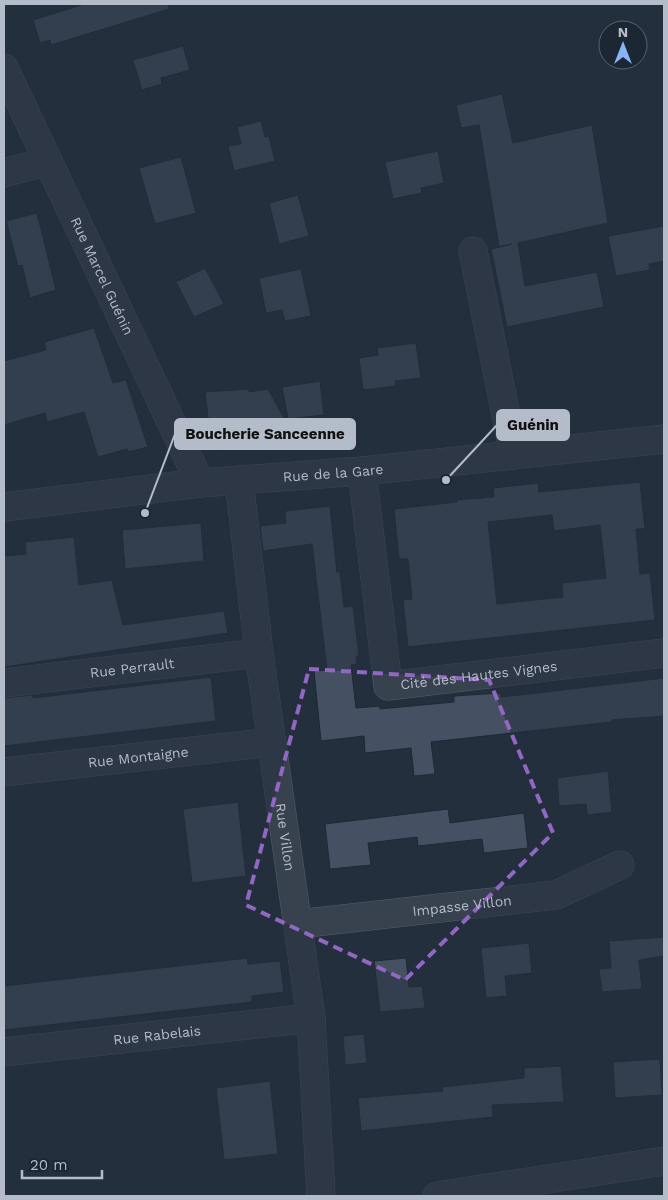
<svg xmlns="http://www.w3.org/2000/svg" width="668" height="1200" viewBox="0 0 668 1200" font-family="'Work Sans',sans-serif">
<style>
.building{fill:#455162;stroke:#1f2835;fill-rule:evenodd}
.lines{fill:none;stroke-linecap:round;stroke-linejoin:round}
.minor-casing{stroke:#565f6c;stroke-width:29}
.minor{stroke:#38414e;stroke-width:28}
.marked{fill:none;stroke:#9266c3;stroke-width:4;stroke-dasharray:10 6;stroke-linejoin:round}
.labels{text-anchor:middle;stroke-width:4.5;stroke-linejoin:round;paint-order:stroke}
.street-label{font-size:14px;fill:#b4bcc9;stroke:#1d2633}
.leader{fill:none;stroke:#b4bcc9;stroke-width:2}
.callout-dot{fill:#b4bcc9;stroke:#1d2633;stroke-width:2}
.callout{fill:#b4bcc9;stroke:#b4bcc9;stroke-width:2}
.callout-label{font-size:15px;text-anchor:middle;font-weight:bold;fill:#111}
</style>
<rect width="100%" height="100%" fill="#242f3e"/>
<g class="building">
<polygon points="84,4 168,4 169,9 51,45 50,40 40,43 33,20"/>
<polygon points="183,46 190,70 161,78 162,84 142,90 133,60"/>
<polygon points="502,94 513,143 592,125 608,223 518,243 525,286 597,272 604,307 507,327 491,249 512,244 499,247 479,125 461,128 456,105"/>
<polygon points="261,121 265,137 269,136 275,161 234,171 228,146 241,144 237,127"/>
<polygon points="438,151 444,183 421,188 422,193 393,199 385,162"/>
<polygon points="181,157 196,213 155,224 139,168"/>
<polygon points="298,195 309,236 279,244 269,203"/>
<polygon points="37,213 56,290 30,298 22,265 18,266 6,221"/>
<polygon points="664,226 664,261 649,264 650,270 616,276 608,236"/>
<polygon points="205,268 224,304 194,317 176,282"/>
<polygon points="301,269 311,316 285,321 282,310 266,313 259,278"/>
<polygon points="94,328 113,383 126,380 148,447 128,452 127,449 98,457 84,412 47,422 45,413 4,425 4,361 46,350 44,342"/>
<polygon points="416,343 421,378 395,381 396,386 363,390 359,358 378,355 377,348"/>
<polygon points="320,381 324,415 288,419 282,387"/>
<polygon points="249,389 249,392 268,389 285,420 253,424 255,447 212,451 205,392"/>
<path d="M640 482 645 529H636L640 574 650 573 655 620 408 647 403 600 412 599 408 559H399L394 509 457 502V500L494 497 493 488 538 483 539 492ZM552 515 554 531 600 525 606 578 562 583 563 597 497 604 488 522Z"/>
<polygon points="330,506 337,572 340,572 344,607 353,606 359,656 356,656 357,664 351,665 356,708 380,706 380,709 454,702 454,696 501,693 501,697 537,693 664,678 664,716 612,720 612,722 431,742 435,774 414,776 411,748 365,753 364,736 321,741 314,671 327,670 312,544 263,551 260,526 286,523 285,511"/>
<polygon points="201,523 204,561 125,569 122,530"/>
<polygon points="74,537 79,585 112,580 123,625 224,611 228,633 4,667 4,556 26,554 25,542"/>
<polygon points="211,677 216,721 4,746 4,698 33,695 33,698"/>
<polygon points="608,771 612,812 587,815 586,804 559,806 557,778"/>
<polygon points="238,802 246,876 192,883 183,809"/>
<polygon points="448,809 450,823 524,813 528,848 484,853 482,839 418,846 417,837 368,843 371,865 330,869 325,824"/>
<polygon points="664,937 664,956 639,960 642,989 602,992 599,969 611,968 609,941"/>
<polygon points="529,943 532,973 505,976 507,996 486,998 481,948"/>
<polygon points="247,958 248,964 280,961 284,992 252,996 252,1002 4,1030 4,986"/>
<polygon points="406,958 409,987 422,986 425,1008 380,1012 374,961"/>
<polygon points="364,1034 367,1063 345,1065 343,1036"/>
<polygon points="660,1059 662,1095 615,1098 613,1062"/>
<polygon points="561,1066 564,1102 492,1105 493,1117 361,1131 358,1098 443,1091 442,1087 524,1078 524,1068"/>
<polygon points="270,1081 278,1154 224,1160 216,1088"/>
</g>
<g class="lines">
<g class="minor-casing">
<g id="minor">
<path id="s1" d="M4 68 200 483"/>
<polyline points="4,173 48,161"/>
<polyline points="473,251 514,455"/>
<path id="s2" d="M362 471 388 686 664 653"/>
<path id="s3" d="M239 480 259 653 311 1018 321 1196"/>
<path id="s4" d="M4 507 200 483 362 471 664 439"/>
<path id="s5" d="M4 683 259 653"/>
<path id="s6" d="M4 772 272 742"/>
<path id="s7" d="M298 924 556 895 620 865"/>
<path id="s8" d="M4 1052 311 1018"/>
<polyline points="437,1196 664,1161"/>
</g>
</g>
<use href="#minor" class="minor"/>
</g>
<path d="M0 0H668V1200H0ZM309 669 489 680 553 833 405 980 246 905Z" fill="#242f3e" fill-opacity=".55" fill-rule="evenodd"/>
<path class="marked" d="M309 669 489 680 553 833 405 980 246 905Z"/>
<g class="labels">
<g class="street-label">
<text dy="5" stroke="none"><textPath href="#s1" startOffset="230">Rue Marcel Guénin</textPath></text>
<text dy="5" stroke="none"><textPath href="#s4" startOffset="331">Rue de la Gare</textPath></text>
<text dy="5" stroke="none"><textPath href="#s5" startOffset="129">Rue Perrault</textPath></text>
<text dy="5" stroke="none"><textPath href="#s2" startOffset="308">Cité des Hautes Vignes</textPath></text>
<text dy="5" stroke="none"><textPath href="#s6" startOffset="135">Rue Montaigne</textPath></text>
<text dy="5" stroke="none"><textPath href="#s3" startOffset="360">Rue Villon</textPath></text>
<text dy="5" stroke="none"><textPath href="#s7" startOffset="165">Impasse Villon</textPath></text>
<text dy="5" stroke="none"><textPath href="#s8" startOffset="154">Rue Rabelais</textPath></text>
</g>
</g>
<path class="leader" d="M446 480L497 425M145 513L175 434"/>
<g class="callout-dot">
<circle cx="446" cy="480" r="5"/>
<circle cx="145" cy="513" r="5"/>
</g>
<g class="callout">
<rect x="497" y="410" width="72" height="30" rx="5"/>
<rect x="175" y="419" width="180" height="30" rx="5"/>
</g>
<g class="callout-label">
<text x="533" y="430">Guénin</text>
<text x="265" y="439">Boucherie Sanceenne</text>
</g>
<rect width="668" height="1200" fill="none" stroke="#b4bcc9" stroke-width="10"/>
<g transform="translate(623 45)"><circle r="24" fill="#1d2633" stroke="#59626f"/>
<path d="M0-4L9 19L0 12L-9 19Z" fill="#8ab4f8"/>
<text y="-8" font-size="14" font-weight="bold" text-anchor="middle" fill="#b4bcc9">N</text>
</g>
<path d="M22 1170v8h80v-8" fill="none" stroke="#b4bcc9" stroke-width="2.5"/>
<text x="30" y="1170" font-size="15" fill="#b4bcc9" stroke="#1d2633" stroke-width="4" paint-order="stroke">20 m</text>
</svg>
